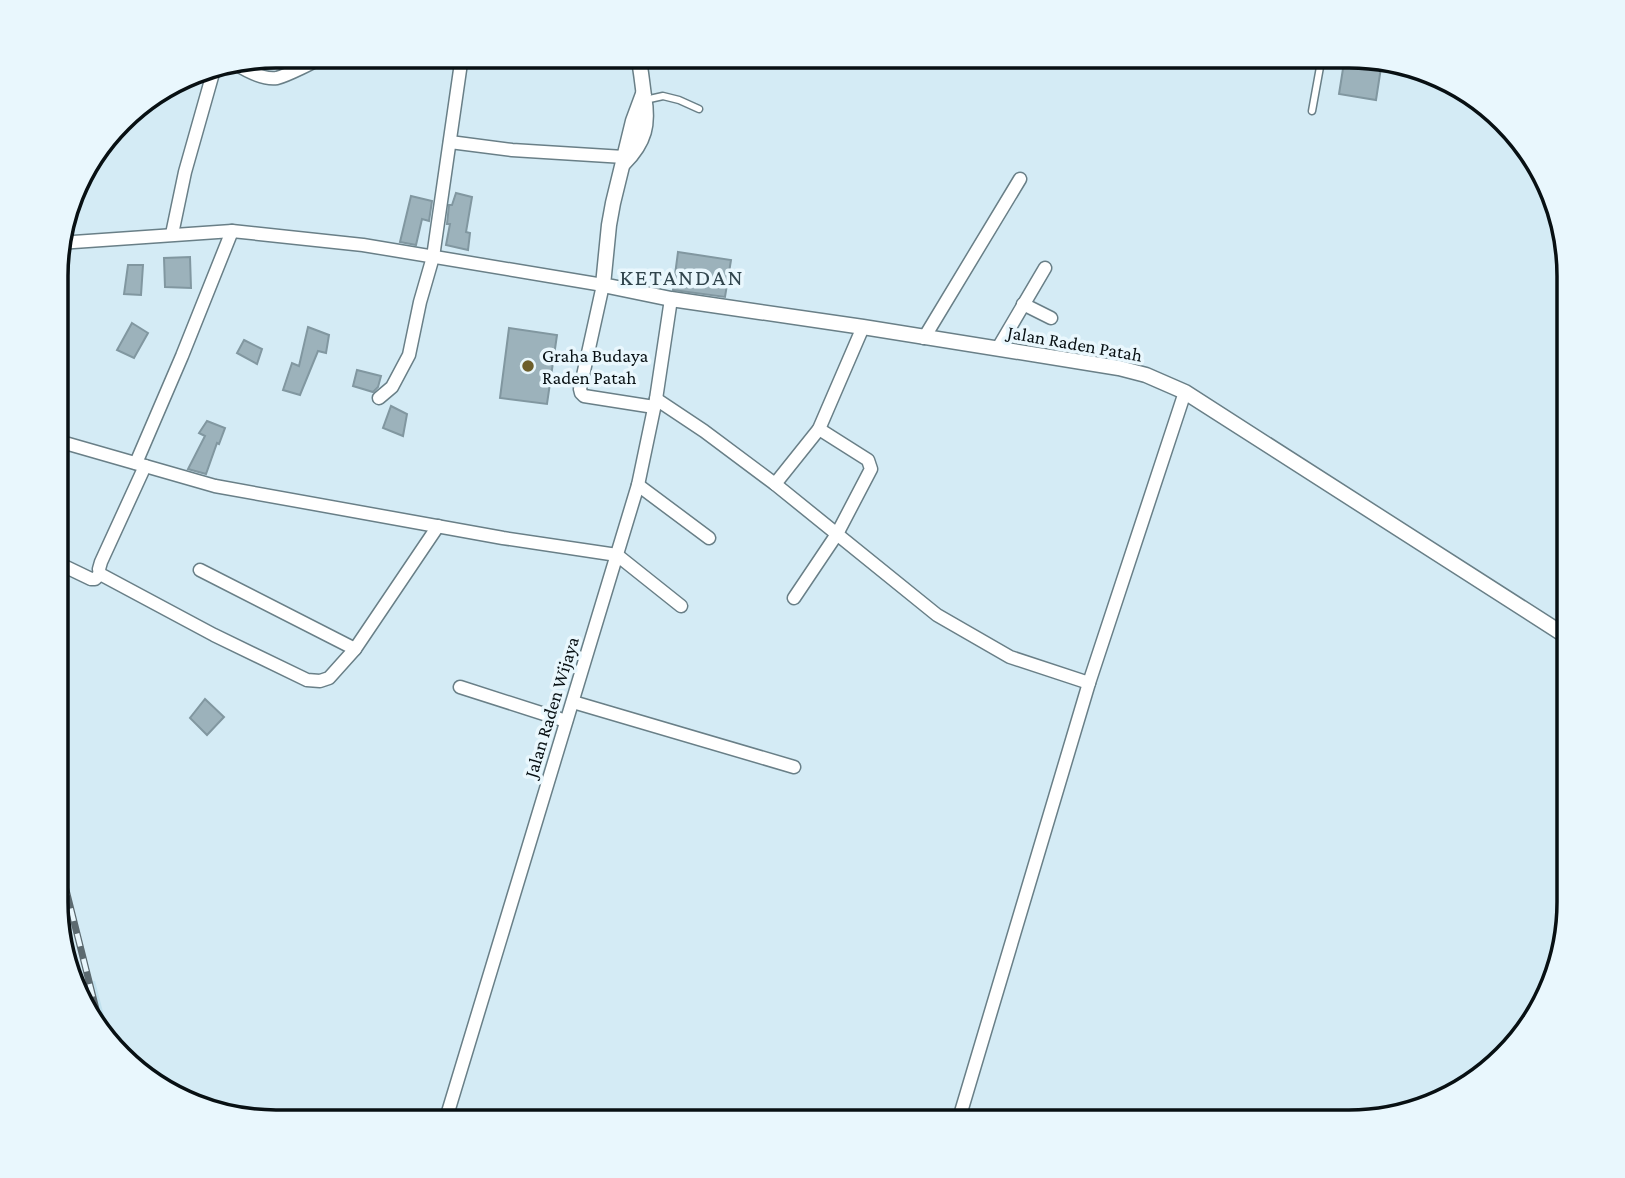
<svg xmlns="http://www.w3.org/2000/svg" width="1625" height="1178" viewBox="0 0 1625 1178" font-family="'Crimson Pro',serif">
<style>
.built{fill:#c1e1ee}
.building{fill:#9cb2bb;stroke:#8197a0;stroke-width:2}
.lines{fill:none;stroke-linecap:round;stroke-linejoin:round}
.service-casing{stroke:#697f87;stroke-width:9}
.minor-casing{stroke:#697f87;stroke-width:15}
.tertiary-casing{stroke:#697f87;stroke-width:17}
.service{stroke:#fff;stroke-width:6}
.minor{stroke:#fff;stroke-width:12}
.tertiary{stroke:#fff;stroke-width:14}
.rail-casing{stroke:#5c6a70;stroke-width:7}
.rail{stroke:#e9f7fd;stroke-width:4.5;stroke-dasharray:13;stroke-linecap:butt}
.poi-dot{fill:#6d5e2b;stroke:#e9f7fd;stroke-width:2.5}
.labels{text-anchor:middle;stroke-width:7;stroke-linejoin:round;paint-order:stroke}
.street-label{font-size:19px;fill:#081013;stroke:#e9f7fd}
.poi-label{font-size:19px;fill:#081013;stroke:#e9f7fd;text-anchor:start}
.quarter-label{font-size:23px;letter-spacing:2px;fill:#31454d;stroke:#e9f7fd}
.rim{fill:none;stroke:#081013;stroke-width:3.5}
</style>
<rect width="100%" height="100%" fill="#d4ebf5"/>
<polygon class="built" points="95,981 110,1039 85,1011 77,985"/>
<g class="building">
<polygon points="1345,56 1362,56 1382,61 1376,100 1339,94"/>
<polygon points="456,193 472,197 466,232 470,233 468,250 446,245 450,224 447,224 449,205 452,205"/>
<polygon points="411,196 432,201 429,221 422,219 416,245 400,242"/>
<polygon points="678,252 731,260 725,297 673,290"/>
<polygon points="190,257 191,288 165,287 164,258"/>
<polygon points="128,265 143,265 141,295 124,294"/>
<polygon points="132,323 148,333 134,358 117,350"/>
<polygon points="308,327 329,335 326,353 318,351 300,395 283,390 292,363 299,366"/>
<polygon points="509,328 557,335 547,404 500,398"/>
<polygon points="244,340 262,349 257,364 237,353"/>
<polygon points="357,370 381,376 378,387 373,392 353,386"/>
<polygon points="391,406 407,414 403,436 383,428"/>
<polygon points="207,421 225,428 219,444 217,443 206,474 188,469 205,436 199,433"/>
<polygon points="205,699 224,717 207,735 190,718"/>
</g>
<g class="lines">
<g class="service-casing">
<g id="service">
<polyline points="645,100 663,96 679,100 699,109"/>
<polyline points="1312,111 1322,56"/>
</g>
</g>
<g class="minor-casing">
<g id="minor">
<path d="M234 63C245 70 264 80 277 78 288 75 314 62 324 56"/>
<polyline points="450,142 512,150 624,157"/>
<polyline points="172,234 185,172 215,66"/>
<polyline points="59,243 232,231 363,245 603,285 580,389 581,393 584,396 654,407"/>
<polyline points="1023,304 1051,318"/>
<polyline points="924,338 1020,179"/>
<polyline points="998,348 1045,268"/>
<polyline points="379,398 392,387 409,355 420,302 433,257 462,56"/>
<polyline points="656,399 704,431 775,484 937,615 1010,657 1089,683"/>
<polyline points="58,441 215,486 503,538 617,555 681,606"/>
<polyline points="136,463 182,356 232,231"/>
<polyline points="145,466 101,562 99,569 100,574 214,635 307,680 320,681 329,678 355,649 438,526"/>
<polyline points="775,484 819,429 863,327"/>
<polyline points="638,485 709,538"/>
<polyline points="58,565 66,567 91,579 95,579 100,574"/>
<polyline points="200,570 355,649"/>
<polyline points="794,598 837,534 871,469 868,460 819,429"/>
<polyline points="460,687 566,721"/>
<polyline points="573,702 794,767"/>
<polyline points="445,1122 638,485 656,399 671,299"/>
<polyline points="958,1122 1089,683 1185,392"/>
</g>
</g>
<g class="tertiary-casing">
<g id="tertiary">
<polyline points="643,94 633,121 613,203 609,225 603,285 671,299 863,327 1119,368 1146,375 1185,392 1569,638"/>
<path d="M624 163C645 142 649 124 644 96 642 82 641 69 638 56"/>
</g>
</g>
<use href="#service" class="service"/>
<use href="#minor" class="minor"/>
<use href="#tertiary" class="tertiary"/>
<g class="rail-casing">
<g id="rail">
<polyline points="58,858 101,1029"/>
<polyline points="58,901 71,952"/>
</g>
</g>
<use href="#rail" class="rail"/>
</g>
<circle class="poi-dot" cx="528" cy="366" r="7"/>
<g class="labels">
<g class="street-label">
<text transform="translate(1075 343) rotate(10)" y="7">Jalan Raden Patah</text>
<text transform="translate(551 707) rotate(-73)" y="7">Jalan Raden Wijaya</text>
</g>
<g class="poi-label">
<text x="542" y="362">Graha Budaya<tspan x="542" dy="22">Raden Patah</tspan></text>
</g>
<g class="quarter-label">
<text x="682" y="285">KETANDAN</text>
</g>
</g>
<path d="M0 0H1625V1178H0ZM276 68H1349A208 208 0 0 1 1557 276V902A208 208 0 0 1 1349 1110H276A208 208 0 0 1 68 902V276A208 208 0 0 1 276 68Z" fill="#e9f7fd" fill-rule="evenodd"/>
<path class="rim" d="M276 68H1349A208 208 0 0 1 1557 276V902A208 208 0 0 1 1349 1110H276A208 208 0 0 1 68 902V276A208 208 0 0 1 276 68Z"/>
</svg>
